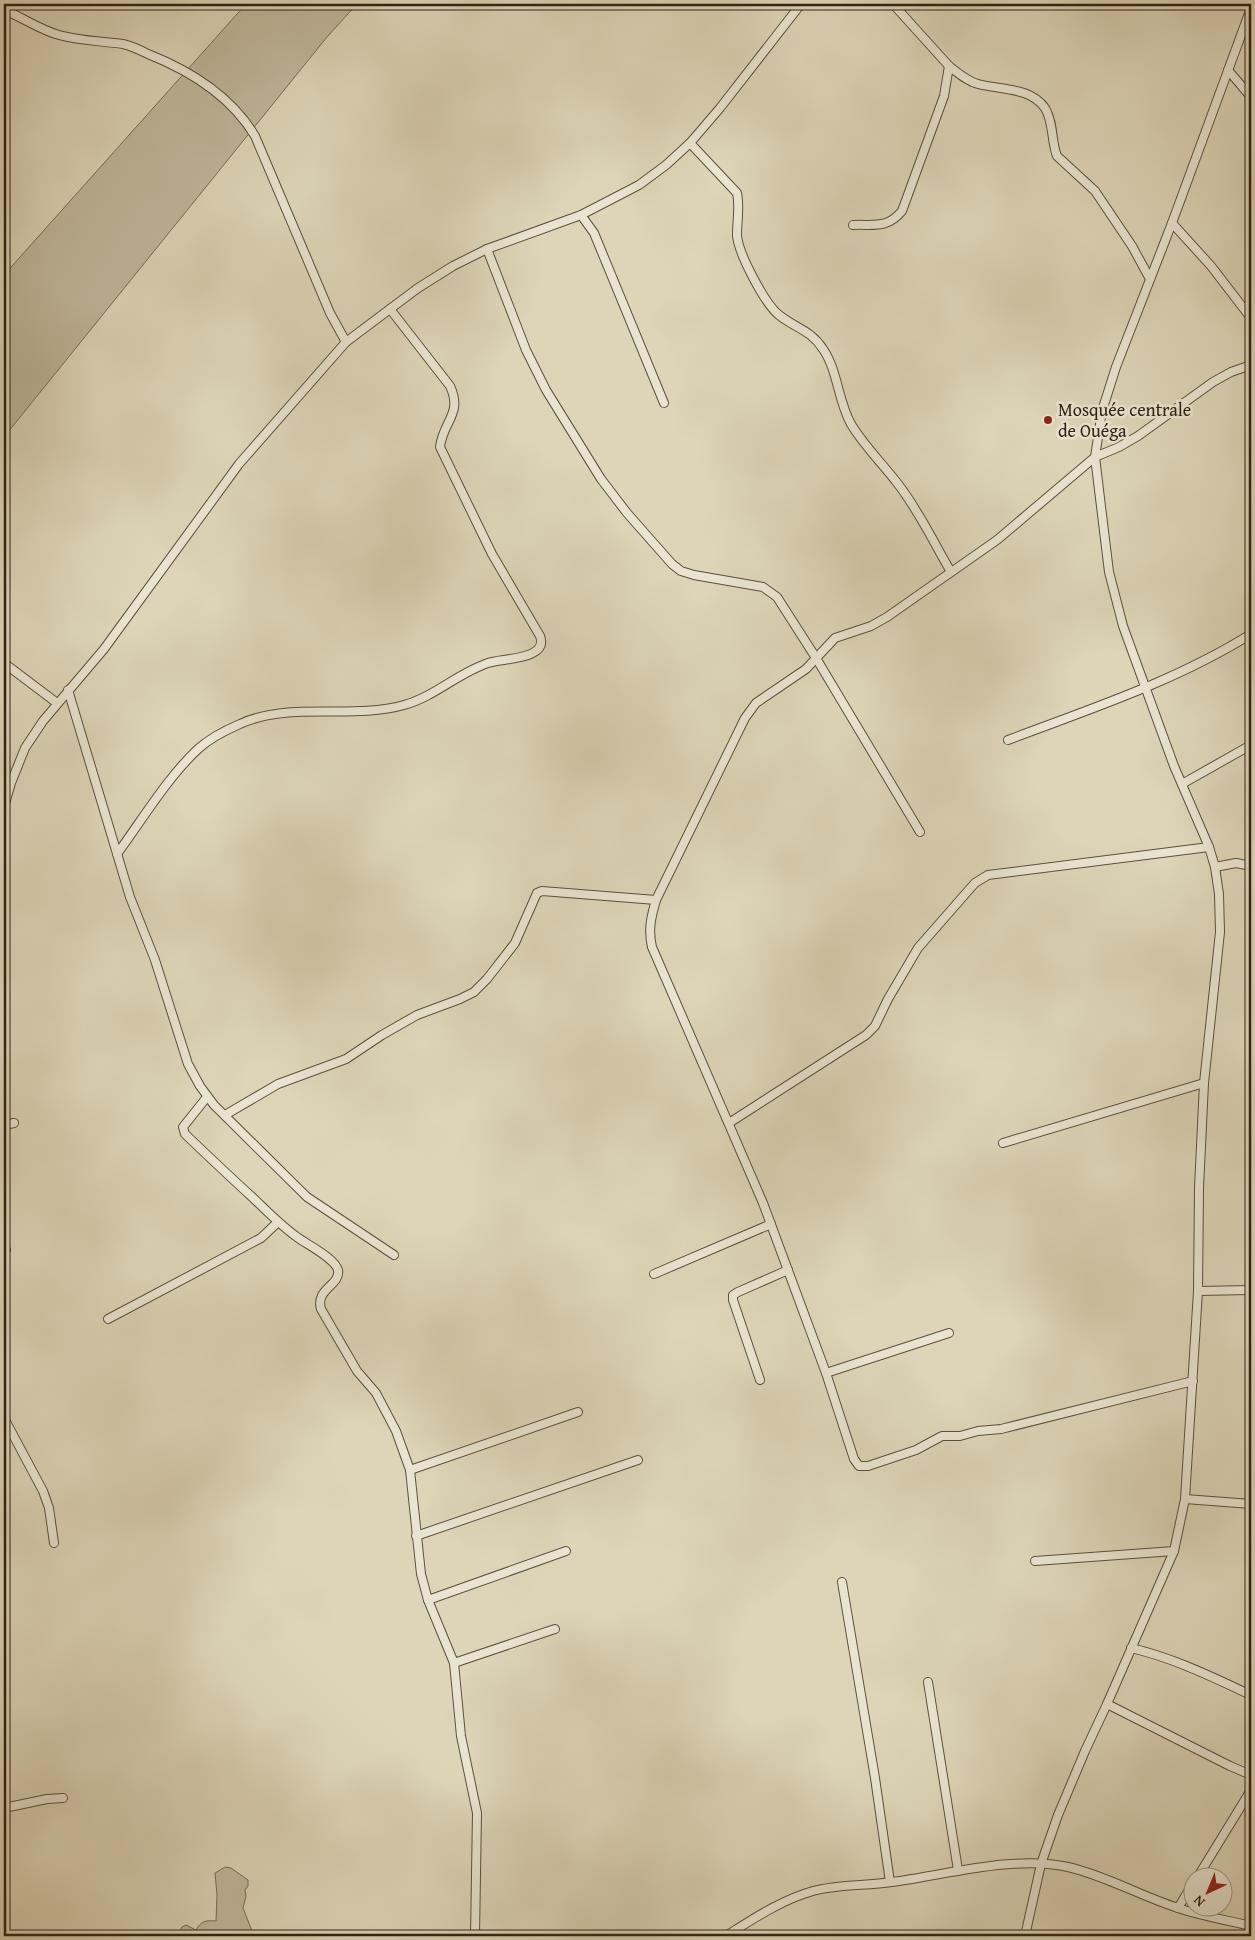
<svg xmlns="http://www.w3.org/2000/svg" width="1255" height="1940" viewBox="0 0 1255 1940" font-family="'Gentium Book Plus',serif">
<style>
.green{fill:#c0b79c;stroke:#786d58}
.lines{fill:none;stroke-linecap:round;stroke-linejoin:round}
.minor-casing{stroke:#5b503d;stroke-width:10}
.minor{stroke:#e9e4d1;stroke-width:8}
.poi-dot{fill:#8f2418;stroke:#e9e4d1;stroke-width:2}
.labels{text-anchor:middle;stroke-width:5;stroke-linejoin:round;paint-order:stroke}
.poi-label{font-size:18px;fill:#302314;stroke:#e9e4d1;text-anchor:start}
</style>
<rect width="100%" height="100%" fill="#ddd5b8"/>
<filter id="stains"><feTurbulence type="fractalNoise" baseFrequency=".004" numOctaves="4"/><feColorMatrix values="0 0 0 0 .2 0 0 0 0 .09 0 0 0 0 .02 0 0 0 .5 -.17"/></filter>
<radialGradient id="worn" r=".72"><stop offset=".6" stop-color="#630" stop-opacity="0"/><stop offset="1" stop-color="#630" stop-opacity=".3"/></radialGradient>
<g class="green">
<polygon points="246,4 357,4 327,37 4,437 4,275"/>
<path d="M225 1867 231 1868 248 1880V1886L245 1890 246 1896 243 1908 254 1936H168L180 1931 182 1927 186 1925 196 1930C201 1921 206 1920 216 1921L217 1895 215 1873Z"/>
</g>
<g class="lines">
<g class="minor-casing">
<g id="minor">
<path d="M893 4 949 66C958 73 967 81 978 84 1001 90 1030 87 1045 108 1054 123 1051 141 1057 156L1095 191 1132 246 1150 279"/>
<path d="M4 10C22 17 40 30 59 35 80 41 102 41 123 44 132 46 140 50 148 54 191 71 231 96 255 136L330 313 346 342"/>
<polyline points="1228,70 1251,97"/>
<path d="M690 143 737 193C740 207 737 221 737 235 738 253 765 304 779 315 795 328 811 330 823 349 838 371 838 401 851 424 864 446 883 464 898 484 919 511 934 543 951 572"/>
<polyline points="581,215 594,233 664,403"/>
<polyline points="1172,223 1211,266 1251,318"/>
<path d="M853 225C874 224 887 229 902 211L944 96 949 66"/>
<polyline points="487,249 526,350 546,390 601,479 627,513 672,564 681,571 694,575 763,587 777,597 816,658 920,832"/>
<polyline points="4,663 57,703"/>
<polyline points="68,690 130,897 155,960 188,1064 200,1086 214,1105 307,1197 394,1255"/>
<path d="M1008 740C1090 709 1176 681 1251 634"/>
<polyline points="1182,784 1251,745"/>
<polyline points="4,807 11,783 25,748 43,721 104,649 239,464 346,342 418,288 453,266 487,249 581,215 639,185 666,165 690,143 720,108 801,4"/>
<path d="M117 854C142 820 167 778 198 749 209 739 226 730 240 724 289 701 352 720 404 705 434 697 458 673 488 663 502 658 549 660 540 636L492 554 440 447C443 421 463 414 450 386L390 309"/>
<polyline points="1215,867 1236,863 1251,866"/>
<path d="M207 1097 183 1127 185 1134C207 1155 229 1176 251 1196 266 1210 280 1225 297 1237 306 1244 335 1258 338 1270 341 1285 315 1289 321 1309L357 1371 376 1393 396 1431 410 1470 421 1574 428 1600 454 1663 461 1736 477 1813 475 1936"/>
<polyline points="225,1115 278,1084 346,1059 382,1035 417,1015 460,999 474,992 487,979 515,943 537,893 542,891 656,900"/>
<polyline points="729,1123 866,1035 875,1026 888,999 918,948 967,892 975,883 988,875 1209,847"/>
<polyline points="4,1125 14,1123"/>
<polyline points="1003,1143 1204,1083"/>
<polyline points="4,1245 6,1250"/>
<polyline points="654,1274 771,1224"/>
<polyline points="1198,1291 1251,1290"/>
<polyline points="108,1319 261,1238 278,1222"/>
<polyline points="826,1373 949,1333"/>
<polyline points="760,1380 733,1300 733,1295 738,1292 788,1270"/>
<path d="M1193 1381 1001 1429 978 1431 960 1436H942L916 1450 868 1466H859L854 1459 826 1373 763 1203 652 947C648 930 651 917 656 900L745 718 756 703 806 669 835 638 871 626 887 617 997 540 1095 457 1119 447 1138 436 1213 382 1231 372 1251 365"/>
<polyline points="4,1418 43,1491 49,1508 54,1543"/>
<polyline points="410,1470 578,1412"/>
<polyline points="1185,1499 1251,1504"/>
<polyline points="416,1536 638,1460"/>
<polyline points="1035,1561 1174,1551"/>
<polyline points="842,1582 875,1778 890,1882"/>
<polyline points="428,1600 566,1551"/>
<path d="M1131 1648C1174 1658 1212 1677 1251 1695"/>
<polyline points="454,1663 555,1629"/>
<polyline points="928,1682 958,1870"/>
<polyline points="1107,1704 1230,1766 1251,1775"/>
<polyline points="4,1808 47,1799 63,1798"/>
<polyline points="1197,1878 1251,1790"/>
<polyline points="1178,1908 1192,1885"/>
<path d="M726 1936C753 1919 781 1900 813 1891 839 1884 865 1886 892 1882 946 1875 1013 1855 1068 1867 1107 1876 1140 1896 1178 1908 1201 1916 1227 1920 1251 1926"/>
<polyline points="1025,1936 1041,1864 1058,1815 1085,1751 1107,1704 1174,1551 1185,1499 1198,1291 1199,1188 1204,1083 1220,932 1219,894 1215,867 1209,847 1174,766 1123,626 1109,572 1095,457 1102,411 1116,367 1172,223 1251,8"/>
</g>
</g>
<use href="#minor" class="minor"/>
</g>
<circle class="poi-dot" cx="1048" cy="420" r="5"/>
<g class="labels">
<g class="poi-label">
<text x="1058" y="416">Mosquée centrale<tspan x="1058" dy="21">de Ouéga</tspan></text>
</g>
</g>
<rect width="1255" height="1940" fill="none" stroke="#ddd5b8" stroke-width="20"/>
<rect x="5" y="5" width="1245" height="1930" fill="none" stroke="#302314" stroke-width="2.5"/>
<rect x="10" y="10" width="1235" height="1920" fill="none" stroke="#302314"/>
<g transform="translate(1208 1892) rotate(224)"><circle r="24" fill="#e9e4d1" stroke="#9f9785"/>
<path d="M0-4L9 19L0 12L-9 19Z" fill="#8f2418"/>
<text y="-8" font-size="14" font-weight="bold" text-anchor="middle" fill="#302314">N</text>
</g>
<rect width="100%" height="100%" filter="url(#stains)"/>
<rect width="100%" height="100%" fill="url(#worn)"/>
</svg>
